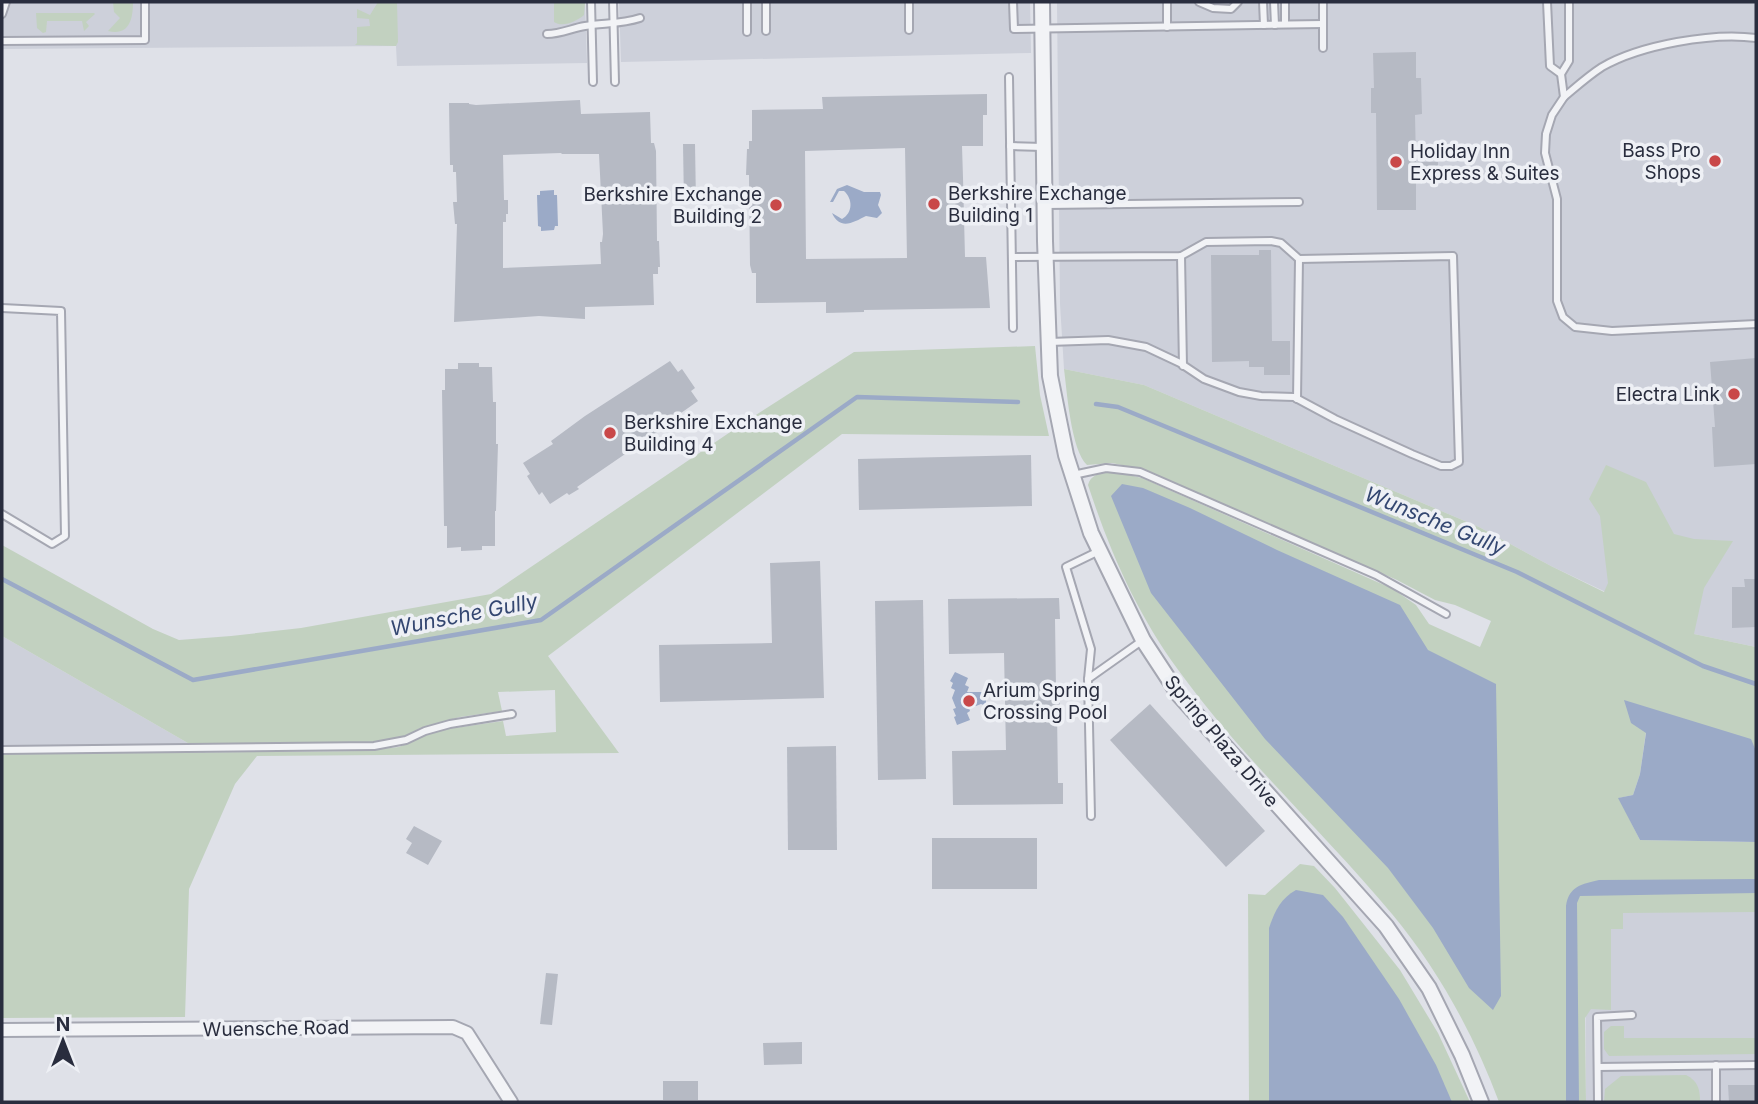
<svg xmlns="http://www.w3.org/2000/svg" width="1758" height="1104" viewBox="0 0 1758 1104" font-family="Inter,sans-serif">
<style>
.built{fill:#cdd0da}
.green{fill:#c2d1c0}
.water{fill:#9baac7}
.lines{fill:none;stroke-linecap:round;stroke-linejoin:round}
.stream{stroke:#9baac7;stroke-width:4.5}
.building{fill:#b6bac4;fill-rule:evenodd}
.service-casing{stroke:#a5a7b2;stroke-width:10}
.minor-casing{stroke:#a5a7b2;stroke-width:16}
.tertiary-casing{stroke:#a5a7b2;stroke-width:18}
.service{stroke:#f2f3f6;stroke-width:6}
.minor{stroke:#f2f3f6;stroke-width:12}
.tertiary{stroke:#f2f3f6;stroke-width:14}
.poi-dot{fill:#c94849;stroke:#eef0f5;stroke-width:2.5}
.labels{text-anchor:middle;stroke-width:7;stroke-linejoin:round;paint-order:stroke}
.poi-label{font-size:19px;fill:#292d3e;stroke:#eef0f5;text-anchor:start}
.street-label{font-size:19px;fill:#292d3e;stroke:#eef0f5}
.water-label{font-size:21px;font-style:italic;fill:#344771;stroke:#eef0f5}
</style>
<rect width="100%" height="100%" fill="#dfe1e8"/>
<g class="built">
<polygon points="2,2 585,2 587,63 397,66 396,46 2,49"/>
<polygon points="619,2 1030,2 1031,53 621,62"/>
<polygon points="1057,2 1756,2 1756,647 1694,634 1551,566 1479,527 1144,385 1064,369 1060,304"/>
<polygon points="2,636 193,746 212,756 2,758"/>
<polygon points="1585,901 1756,902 1756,1102 1586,1102"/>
</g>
<g class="green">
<path d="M113 2H133C133 20 129 36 108 31L120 18 114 12Z"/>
<polygon points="378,2 397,2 398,42 396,46 355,45 357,43 357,27 370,26 369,19 357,18 357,9 370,15"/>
<path d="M557 2H585L584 15C577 21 563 28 554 22V3Z"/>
<polygon points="36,13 94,13 95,14 86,22 89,26 84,31 82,21 47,21 46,32 43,33 37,28"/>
<polygon points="1035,346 1040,395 1049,436 842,434 548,656 619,753 257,756 235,784 189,889 185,1017 2,1018 2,754 364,751 399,747 423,736 448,729 503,721 506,736 556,732 555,690 498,692 502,711 460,717 420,728 401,738 372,742 193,746 2,636 2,545 153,629 179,640 231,636 301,628 491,594 748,420 854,352"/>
<path d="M1064 369 1144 385 1479 527 1551 566 1604 592 1608 583 1600 516 1589 499 1606 465 1646 482 1674 534 1694 539 1733 541 1704 588 1694 634 1756 647V751L1750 739 1646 732 1640 774 1633 795 1619 798 1640 840 1756 842V912L1623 913V929H1611V1010L1591 1009 1585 1018 1586 1102H1499C1474 1035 1438 969 1392 914 1323 831 1242 758 1179 671 1137 614 1110 552 1088 485 1093 465 1127 475 1142 478L1393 589 1416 605 1429 624 1480 647 1491 621 1455 605 1435 600 1397 580 1146 470 1112 463 1087 465C1071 450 1067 392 1064 369Z"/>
<polygon points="1300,864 1314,866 1335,888 1400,970 1438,1033 1470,1102 1249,1102 1248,894 1265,895"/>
<polygon points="1611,1026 1624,1026 1624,1038 1756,1038 1756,1054 1609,1056 1604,1049 1604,1032"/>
<path d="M1686 1075C1698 1081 1700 1089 1700 1102H1604L1605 1089 1621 1076Z"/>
</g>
<g class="water">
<path d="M847 185 864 192H880L881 195 878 205 882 213 877 218 866 216C854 222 840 231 832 213L842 219C853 213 853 199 844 191H839L833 202H830L837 189Z"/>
<polygon points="554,190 554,195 557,195 558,226 555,226 554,230 541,231 541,227 538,226 537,195 540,195 540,191"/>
<polygon points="1122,484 1143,488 1190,508 1277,550 1400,605 1428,650 1496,684 1501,996 1493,1010 1469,988 1433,928 1388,868 1265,739 1151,593 1111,496"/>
<polygon points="955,672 968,678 965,685 969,687 967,692 986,692 986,706 981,704 976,706 972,704 968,705 970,711 967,713 970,720 957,725 954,717 956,716 953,709 956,708 952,698 955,690 951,688 953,683 950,681"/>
<polygon points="1624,700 1751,739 1756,751 1756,842 1640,840 1618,798 1633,795 1640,774 1646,733 1631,723"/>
<path d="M1756 879V893L1580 896 1577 903 1579 1102H1566V906C1569 886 1582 884 1599 880Z"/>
<path d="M1296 890 1323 895 1343 917 1399 999 1436 1065 1452 1102H1269V928C1275 911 1280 899 1296 890Z"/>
</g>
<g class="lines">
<g class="stream">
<polyline points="1096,404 1118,407 1517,572 1703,666 1756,684"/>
<polyline points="2,579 193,680 541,620 857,397 1018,402"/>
</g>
</g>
<g class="building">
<polygon points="1416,52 1416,78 1421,78 1422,114 1415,115 1416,162 1438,162 1438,178 1416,178 1416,210 1377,210 1376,113 1371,113 1371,88 1374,88 1373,53"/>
<path d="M987 94V115H983V146H962L963 178 965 257H986L990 308 864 310V312L826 313V302L756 303V273H752L750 265 749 175H746L747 149H749V141H752V110L823 109 822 97ZM905 148 907 258 806 259 805 151Z"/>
<path d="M580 100 581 114 650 112 651 143H654L656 151 657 241H659L660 267H658V274H653L654 305 585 307V319L539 316 454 322 457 224H455L453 202H457L456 172H453V165H450L449 103H469V104L476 105ZM561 153 562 154H599L603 234 602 242H600L601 264 503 268V222H506V214H508V200H504L503 155Z"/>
<polygon points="683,144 695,144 696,203 684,203"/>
<polygon points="1259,250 1271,250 1272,341 1290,341 1290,375 1264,375 1264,367 1249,367 1249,361 1212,362 1211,255 1259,255"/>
<polygon points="1756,358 1756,464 1714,467 1712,427 1715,427 1710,362"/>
<polygon points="670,361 678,372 682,369 695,388 691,391 698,401 681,413 682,415 577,487 579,489 569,495 567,493 550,504 542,492 539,495 527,476 530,474 523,463 553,444 551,441 585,416"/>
<polygon points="458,363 479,363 479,367 492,367 493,402 496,402 496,444 498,444 496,511 495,511 495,546 482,546 482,550 461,551 461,547 447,548 447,526 444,526 442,390 445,390 445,369 458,369"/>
<polygon points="1031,455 1032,506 859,510 858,459"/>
<polygon points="820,561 824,698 660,702 659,645 772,643 770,563"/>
<polygon points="1744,579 1756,579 1756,627 1732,628 1732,587 1745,587"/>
<polygon points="1059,598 1060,619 1055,619 1056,690 1060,690 1060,712 1057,712 1058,783 1063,783 1063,804 953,805 952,751 1006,750 1004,653 949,654 948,599"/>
<polygon points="923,600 926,779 878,780 875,601"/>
<polygon points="1150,704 1265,831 1226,867 1110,740"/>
<polygon points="836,746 837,850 788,850 787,747"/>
<polygon points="414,826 442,841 428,865 406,853 412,843 406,839"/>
<rect x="932" y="838" width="105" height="51"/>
<polygon points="546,973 558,974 552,1025 540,1024"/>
<polygon points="802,1042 802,1064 764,1065 763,1043"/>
<rect x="663" y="1081" width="35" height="19"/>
<polygon points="1728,1085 1756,1085 1756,1102 1729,1102"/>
</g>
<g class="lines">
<g class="service-casing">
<g id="service">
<polyline points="591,2 593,82"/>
<polyline points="613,2 615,82"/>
<polyline points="747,2 747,32"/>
<polyline points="766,2 766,31"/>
<polyline points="909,2 909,30"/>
<polyline points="1013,2 1014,29 1323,24"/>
<polyline points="1167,2 1167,27"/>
<polyline points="1199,2 1213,8 1231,9 1238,2"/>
<polyline points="1263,2 1264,25"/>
<polyline points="1274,2 1275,25"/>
<polyline points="1285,2 1285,24"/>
<polyline points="1323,2 1323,48"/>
<polyline points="1547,2 1550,66 1561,74 1569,61 1569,2"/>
<polyline points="2,14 6,2"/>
<path d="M547 34C561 34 572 28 585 26 604 23 622 24 640 18"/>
<polyline points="2,41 145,40 145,2"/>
<polyline points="1561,74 1564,97 1552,115 1546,134 1545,153 1557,199 1557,301 1563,317 1575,327 1612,331 1756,324"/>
<polyline points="1009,77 1013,328"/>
<path d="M1564 97C1576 87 1588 76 1602 67 1640 45 1713 32 1756 38"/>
<polyline points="1010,146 1043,147"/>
<polyline points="1046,205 1299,202"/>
<polyline points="1181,256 1183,366"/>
<polyline points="1012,257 1181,256 1206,242 1271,241 1281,243 1299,259 1453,256 1459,462 1451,466 1441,466 1412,454 1335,419 1294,397 1261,396 1239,392 1204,379 1180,363 1146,347 1108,340 1049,342"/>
<polyline points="2,308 61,311 65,536 52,544 2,514"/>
<polyline points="1297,399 1299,259"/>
<polyline points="1073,475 1106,468 1140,472 1376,575 1446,614"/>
<polyline points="1088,679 1143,640"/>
<polyline points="2,750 374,746 406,740 425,731 450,724 512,714"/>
<polyline points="1091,816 1088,679 1091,649 1066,567 1099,551"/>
<polyline points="1598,1067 1756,1065"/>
<polyline points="1598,1102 1597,1017 1632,1015"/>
<polyline points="1716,1102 1716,1065"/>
</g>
</g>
<g class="minor-casing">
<polyline id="minor" points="2,1030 453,1027 467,1033 511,1102"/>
</g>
<g class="tertiary-casing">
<polyline id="tertiary" points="1042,2 1045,241 1050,376 1066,455 1091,533 1143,640 1179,695 1386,926 1429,988 1462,1055 1481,1102"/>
</g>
<use href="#service" class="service"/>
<use href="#minor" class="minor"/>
<use href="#tertiary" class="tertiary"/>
</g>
<g class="poi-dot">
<circle cx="1715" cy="161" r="7"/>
<circle cx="1396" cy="162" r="7"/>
<circle cx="934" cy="204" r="7"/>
<circle cx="776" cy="205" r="7"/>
<circle cx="1734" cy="394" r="7"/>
<circle cx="610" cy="433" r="7"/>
<circle cx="969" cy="701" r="7"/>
</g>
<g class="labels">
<g class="poi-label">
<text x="1701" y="157" text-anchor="end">Bass Pro<tspan x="1701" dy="22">Shops</tspan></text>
<text x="1410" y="158">Holiday Inn<tspan x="1410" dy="22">Express &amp; Suites</tspan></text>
<text x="948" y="200">Berkshire Exchange<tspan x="948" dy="22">Building 1</tspan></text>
<text x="762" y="201" text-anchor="end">Berkshire Exchange<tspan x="762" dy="22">Building 2</tspan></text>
<text x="1720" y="401" text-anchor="end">Electra Link</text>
<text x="624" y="429">Berkshire Exchange<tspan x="624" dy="22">Building 4</tspan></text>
<text x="983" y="697">Arium Spring<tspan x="983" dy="22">Crossing Pool</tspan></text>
</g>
<g class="street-label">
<text transform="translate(1222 741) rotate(50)" y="7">Spring Plaza Drive</text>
<text transform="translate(276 1028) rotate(-1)" y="7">Wuensche Road</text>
</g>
<g class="water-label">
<text transform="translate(1435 521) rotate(22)" y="7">Wunsche Gully</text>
<text transform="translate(464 615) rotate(-11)" y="7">Wunsche Gully</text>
</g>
</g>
<rect width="1758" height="1104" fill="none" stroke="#292d3e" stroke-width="7"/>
<g transform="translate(63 1041)" stroke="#eef0f5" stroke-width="5" paint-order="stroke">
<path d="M0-5L12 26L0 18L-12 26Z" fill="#292d3e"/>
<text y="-10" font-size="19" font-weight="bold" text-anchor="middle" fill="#292d3e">N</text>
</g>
</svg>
